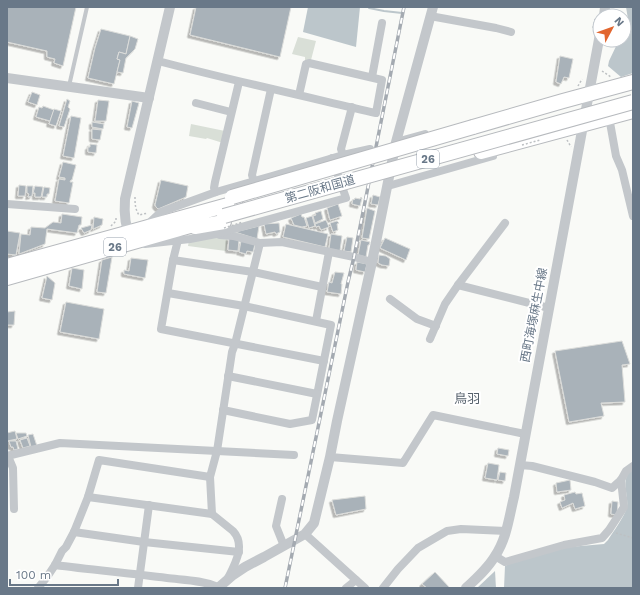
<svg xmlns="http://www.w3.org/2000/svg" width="640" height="595" viewBox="0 0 640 595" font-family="'Work Sans','Noto Sans JP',sans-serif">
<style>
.green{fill:#d9dfd7}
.water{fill:#bcc6cb}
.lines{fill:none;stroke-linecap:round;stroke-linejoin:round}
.stream{stroke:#bcc6cb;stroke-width:2}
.building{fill:#a9b2b9;stroke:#dbdcda;filter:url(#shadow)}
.trunk-casing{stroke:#b7babe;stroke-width:16}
.path{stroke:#bdc0c3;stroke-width:1.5;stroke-dasharray:2 2;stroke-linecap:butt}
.service{stroke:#c3c7cb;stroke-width:4}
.minor{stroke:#c3c7cb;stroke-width:8}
.tertiary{stroke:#c3c7cb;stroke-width:10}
.trunk{stroke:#fff;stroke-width:14}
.rail-casing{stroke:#a4aab1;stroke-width:3.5}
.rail{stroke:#fff;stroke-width:2;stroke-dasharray:6;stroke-linecap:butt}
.trunk-bridge-casing{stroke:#b7babe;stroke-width:16;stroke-linecap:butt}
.path-bridge{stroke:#bdc0c3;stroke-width:1.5;stroke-dasharray:2 2;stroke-linecap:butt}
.trunk-bridge{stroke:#fff;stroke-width:14}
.labels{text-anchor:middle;stroke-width:4;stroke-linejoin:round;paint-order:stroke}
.shield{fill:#fff;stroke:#96a0ac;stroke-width:1}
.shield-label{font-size:11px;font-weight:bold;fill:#697888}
.street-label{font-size:12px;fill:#697888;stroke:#fff}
.neighbourhood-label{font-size:13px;fill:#57626d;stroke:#fff}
</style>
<defs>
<filter id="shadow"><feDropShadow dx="-2.5" dy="2.5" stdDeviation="0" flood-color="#0004"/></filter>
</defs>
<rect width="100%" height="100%" fill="#f9faf7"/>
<g class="green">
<polygon points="298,37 316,41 311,60 305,60 305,57 292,54"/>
<polygon points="191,124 225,131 223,143 207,138 206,139 189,136"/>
<polygon points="228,236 226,251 188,246 189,240"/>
</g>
<g class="water">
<polygon points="308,7 360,7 356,47 303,32"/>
<polygon points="626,7 633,7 633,73 621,77 608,66 609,61 619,40 624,40 624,28 628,19"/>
<path d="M633 469V588H504L505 566 517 560 569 547 604 544 608 540C613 532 625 516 627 507 629 494 619 479 633 469Z"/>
<polygon points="495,571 496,588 477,588"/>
</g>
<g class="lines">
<polyline class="stream" points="369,8 384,11 402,13"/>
</g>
<g class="building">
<polygon points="7,7 76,7 63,66 54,63 55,59 47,57 47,51 7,42"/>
<polygon points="196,7 291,7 280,57 190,35"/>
<polygon points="101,29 130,36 126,54 119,52 117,59 120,60 114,84 88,78 95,48"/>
<polygon points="130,36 138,39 135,49 126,58 123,73 117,72 120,60 117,59 119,52 126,54"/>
<polygon points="560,56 573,59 569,78 564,77 561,84 556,82"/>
<polygon points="32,92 40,95 37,105 28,102"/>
<polygon points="67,99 70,101 68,107 70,109 64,127 59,126"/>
<polygon points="98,100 109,101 106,121 95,121"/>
<polygon points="132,101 139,103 132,128 127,127"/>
<polygon points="43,106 54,110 50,121 36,117 39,107 42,108"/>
<polygon points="54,109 61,111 56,126 49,124"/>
<polygon points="71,116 81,118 74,158 63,156"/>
<polygon points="92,122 104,124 103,129 92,127"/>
<polygon points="92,129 102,130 100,140 92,139"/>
<polygon points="90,144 97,145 96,153 88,152 88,147 90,147"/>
<polygon points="63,162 76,165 72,180 71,180 70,182 73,182 69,203 55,201 59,179 65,180 65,178 59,177"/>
<polygon points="161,180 188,186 186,197 158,209 156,207 155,205"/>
<polygon points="19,185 26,186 25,196 18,196"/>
<polygon points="27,186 33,186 32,196 28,197 29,194 27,193"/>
<polygon points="35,186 43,187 41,197 35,197 35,193 33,193"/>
<polygon points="44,187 50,188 49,194 47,194 47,197 42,197"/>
<polygon points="373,195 380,197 378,205 371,204"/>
<polygon points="361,197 362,198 360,206 352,204 353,199 354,200 355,198 360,199"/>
<polygon points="338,204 342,216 330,220 327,208"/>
<polygon points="367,208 375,211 369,239 362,238"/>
<polygon points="321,211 323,219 315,223 313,216 316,215 315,213"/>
<polygon points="62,214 82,217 81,225 79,225 77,233 47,229 45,244 19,254 21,234 30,235 31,227 45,228 53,222 61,223"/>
<polygon points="301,214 302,217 304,217 307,226 302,227 294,225 291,218"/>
<polygon points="312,216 315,226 309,228 306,218"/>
<polygon points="94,217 103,219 102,225 93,229"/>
<polygon points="326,220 329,227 321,230 319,226 316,227 315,224"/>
<polygon points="337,221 339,223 337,224 338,230 333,232 330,223"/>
<polygon points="279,223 280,232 276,234 275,232 266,234 264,224"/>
<polygon points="286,224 328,234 325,247 283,237"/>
<polygon points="92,225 91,230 84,233 81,228"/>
<polygon points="259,226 257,239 235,232"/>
<polygon points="7,231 20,233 16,255 7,254"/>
<polygon points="331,234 342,236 340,251 329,249"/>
<polygon points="347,237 353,238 351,252 344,251"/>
<polygon points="229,238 239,240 238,251 228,250"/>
<polygon points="385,238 410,249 406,260 380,248"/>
<polygon points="361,240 370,242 369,245 368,245 366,257 358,255"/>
<polygon points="241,241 255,244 253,252 247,251 246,254 239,252"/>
<polygon points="379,255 386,256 390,259 389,266 382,265 378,263"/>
<polygon points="112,257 106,293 97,292 102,260"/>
<polygon points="131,258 148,260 145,278 124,274 124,270 129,271"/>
<polygon points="357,262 367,264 365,272 356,270"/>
<polygon points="72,268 84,270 82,289 69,286"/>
<polygon points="335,272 344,273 341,284 342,284 341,294 327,292 329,282 332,283"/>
<polygon points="47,276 55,283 52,300 42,298"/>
<polygon points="66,302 104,309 99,339 60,332"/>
<polygon points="15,311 14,325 7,325 7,312"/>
<polygon points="622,341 630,364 622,365 625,402 601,403 604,416 569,422 555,351"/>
<polygon points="15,431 17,439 7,441 7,433"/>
<polygon points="16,433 26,433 27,436 18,439"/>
<polygon points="33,434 37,446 31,447 28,435"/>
<polygon points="27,438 30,446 23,448 20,440"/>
<polygon points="9,441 16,441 18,449 14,450 13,447 11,447"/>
<polygon points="498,448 509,450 508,456 497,454"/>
<polygon points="488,463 499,465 497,480 485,478"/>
<polygon points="500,472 506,473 505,481 498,480"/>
<polygon points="570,480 571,490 557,492 556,483"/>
<polygon points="575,492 576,494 582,493 585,506 575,509 573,503 562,508 560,502 565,500 564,495"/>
<polygon points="365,496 366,509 336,515 332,500"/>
<polygon points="612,501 618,502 617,515 611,514"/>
<polygon points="435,572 450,588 427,588 422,584"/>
</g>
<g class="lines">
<g class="trunk-casing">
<g id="trunk">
<polyline points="473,127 563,101 633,82"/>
<polyline points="481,152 633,111"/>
<polyline points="195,227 224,222"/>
<polyline points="7,266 235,203"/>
<polyline points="7,278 204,222"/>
</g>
</g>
<g class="path">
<polyline points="593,28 595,19"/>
<polyline points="602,71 611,77"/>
<polyline points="578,86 582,79"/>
<polyline points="567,140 571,147"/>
<path d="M135 197C135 203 135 209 139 215L148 213"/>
<polyline points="111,226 116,221 116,218"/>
<polyline points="616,533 633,538"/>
</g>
<polyline class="service" points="69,86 87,7"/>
<g class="minor">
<polyline points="430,16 496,28 511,32"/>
<path d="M158 61C230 80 303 96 376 113L382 80 309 63 306 64 299 95"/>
<polyline points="372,77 382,23"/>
<polyline points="196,103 231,112"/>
<polyline points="609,117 616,156 622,170 633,216"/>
<polyline points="396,142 425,134"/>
<polyline points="343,155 341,149 352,107"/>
<polyline points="254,182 252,175 271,89"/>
<polyline points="388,186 493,156"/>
<polyline points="216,192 214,188 215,182 239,82"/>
<polyline points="7,204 75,209"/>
<polyline points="147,225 161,212 216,192 272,176 343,155 370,149"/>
<polyline points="220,235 233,236 260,243 282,242 354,257 372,262"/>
<polyline points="178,240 173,260 161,329 324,361"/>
<polyline points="145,244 190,239 216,234 346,198 332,158"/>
<polyline points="173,260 253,272 322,287"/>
<polyline points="458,285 549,308"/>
<polyline points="168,293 244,306 331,325 312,420 290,424 223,410"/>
<polyline points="390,299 417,319 436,326"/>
<polyline points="316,321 329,252"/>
<polyline points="430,339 445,304 458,285 505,223"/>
<polyline points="228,376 317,394"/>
<polyline points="7,456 60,443 294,455"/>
<polyline points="8,456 13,468 14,509"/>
<polyline points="330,457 403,463 433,415 525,434"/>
<polyline points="520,465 532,466 595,482 612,488 621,480 626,471 633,466"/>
<polyline points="88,497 212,514"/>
<polyline points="282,499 276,526 284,546"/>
<polyline points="74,532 144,542 239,552"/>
<polyline points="305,534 365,588"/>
<polyline points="495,556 505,562 564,545 602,538 609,530 624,507 621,480"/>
<path d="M55 565C92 570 130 573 167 578 184 580 202 580 218 587"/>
<path d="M228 578C235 564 246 545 233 531L212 514 210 477 217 451 232 352 235 344 260 243"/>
<polyline points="38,588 47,577 55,565 62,551 66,547 74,532 88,497 99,460 210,477"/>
<polyline points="138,588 149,505"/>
<polyline points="346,588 356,580"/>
<polyline points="383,588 398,569 418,548 447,531 461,529 506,531"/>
</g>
<g class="tertiary">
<polyline points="604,16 605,7"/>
<polyline points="7,78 149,98"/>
<path d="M131 239C125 227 124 212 125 199L170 7"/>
<polyline points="218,588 233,575 245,567 264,557 305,534 314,523 330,457 337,421 372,262 396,142 433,7"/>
<path d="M466 588C477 578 488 568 495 556 507 538 509 517 514 497L600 34"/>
</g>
<use href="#trunk" class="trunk"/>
<g class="rail-casing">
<polyline id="rail" points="285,588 348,282 354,257 404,7"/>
</g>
<use href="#rail" class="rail"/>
<g class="trunk-bridge-casing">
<g id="trunk-bridge">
<polyline points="232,197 473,127"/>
<polyline points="224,216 633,102"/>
</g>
</g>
<g class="path-bridge">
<polyline points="522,145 540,140"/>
<polyline points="224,228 243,222"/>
</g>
<use href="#trunk-bridge" class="trunk-bridge"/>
</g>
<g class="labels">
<g class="shield">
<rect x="417" y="150" width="22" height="18" rx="3"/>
<rect x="104" y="238" width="22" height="18" rx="3"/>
</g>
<g class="shield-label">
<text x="428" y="163">26</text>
<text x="115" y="251">26</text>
</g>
<g class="street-label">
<text transform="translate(320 189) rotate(-16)" y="4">第二阪和国道</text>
<text transform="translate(534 315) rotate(-79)" y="4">西町海塚麻生中線</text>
</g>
<g class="neighbourhood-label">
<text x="467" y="403">鳥羽</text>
</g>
</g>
<rect width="640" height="595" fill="none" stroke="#697888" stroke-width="16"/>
<g transform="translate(612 28) rotate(49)"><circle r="19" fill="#ffffff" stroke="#c3c9cf"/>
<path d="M0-3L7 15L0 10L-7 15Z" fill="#e2662f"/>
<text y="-6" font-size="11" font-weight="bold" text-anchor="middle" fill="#697888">N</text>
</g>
<path d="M10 579v6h108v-6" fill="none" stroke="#697888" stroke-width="2"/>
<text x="16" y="579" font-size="12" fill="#697888" stroke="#ffffff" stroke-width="3" paint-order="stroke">100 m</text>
</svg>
